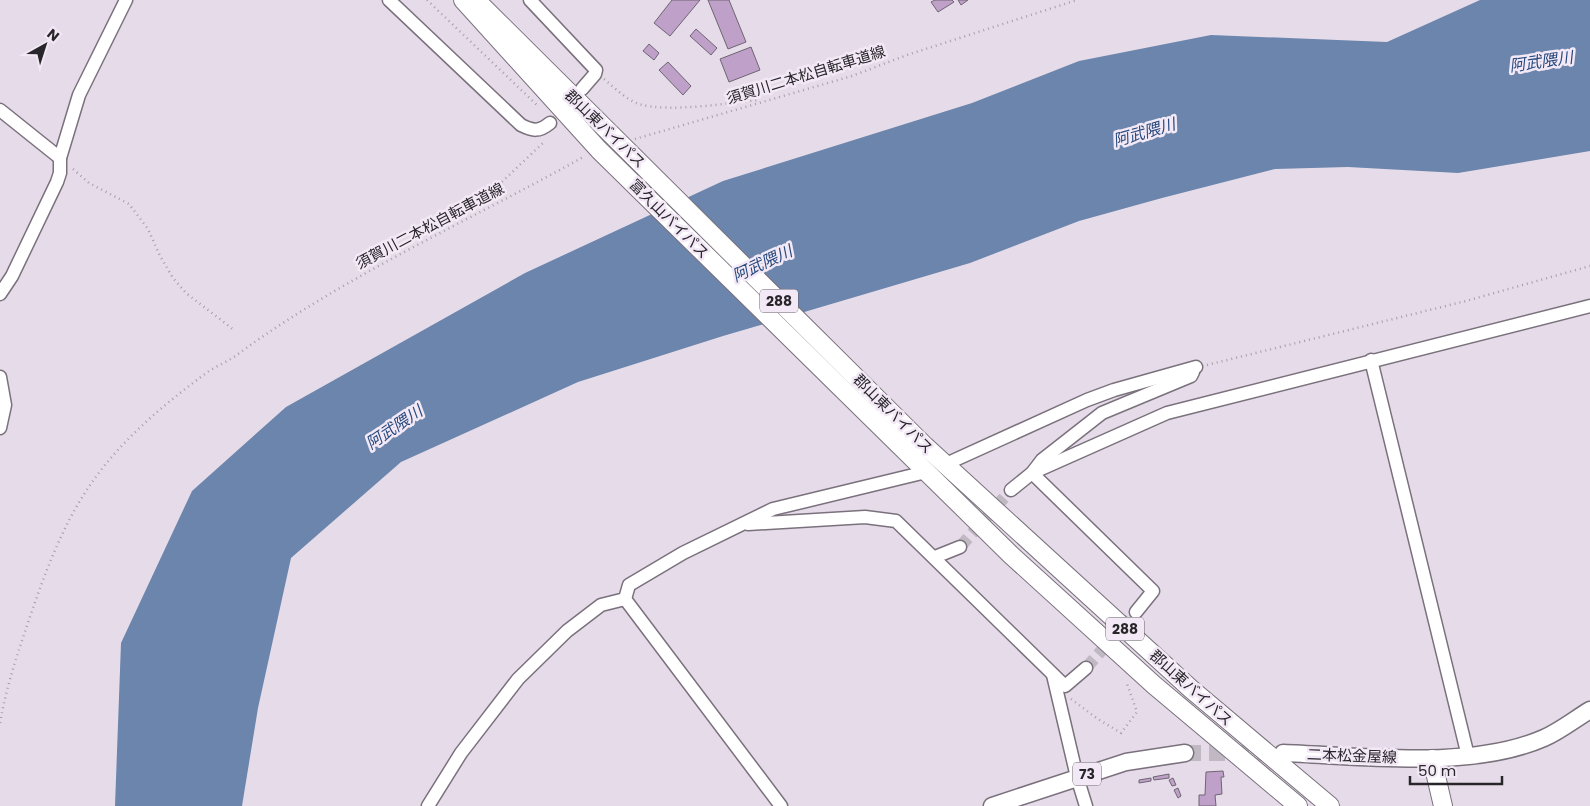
<svg xmlns="http://www.w3.org/2000/svg" width="1590" height="806" viewBox="0 0 1590 806" font-family="Poppins,'Noto Sans JP',sans-serif">
<style>
.water{fill:#6b85ac}
.building{fill:#bea0c9;stroke:#6e6571}
.lines{fill:none;stroke-linecap:round;stroke-linejoin:round}
.minor-tunnel{stroke:#c0b8c3;stroke-width:12;stroke-dasharray:12 6;stroke-linecap:butt}
.major-tunnel{stroke:#c0b8c3;stroke-width:16;stroke-dasharray:16 8;stroke-linecap:butt}
.minor-casing{stroke:#7a717d;stroke-width:15}
.major-casing{stroke:#7a717d;stroke-width:19}
.highway-casing{stroke:#7a717d;stroke-width:20}
.path{stroke:#a59ea8;stroke-width:2.5;stroke-dasharray:1 4;stroke-linecap:butt}
.minor{stroke:#fff;stroke-width:12}
.major{stroke:#fff;stroke-width:16}
.highway{stroke:#fff;stroke-width:18}
.labels{text-anchor:middle;stroke-width:5;stroke-linejoin:round;paint-order:stroke}
.shield{fill:#f3e9f6;stroke:#666068;stroke-width:1}
.shield-label{font-size:14px;font-weight:bold;fill:#29262b}
.street-label{font-size:15px;fill:#29262b;stroke:#f3e9f6}
.water-label{font-size:16px;font-style:italic;fill:#26487c;stroke:#f3e9f6}
</style>
<rect width="100%" height="100%" fill="#e6dce9"/>
<polygon class="water" points="1480,0 1590,0 1590,151 1458,173 1348,167 1275,169 1162,198 1079,221 970,263 723,336 578,382 401,462 291,558 258,708 242,806 115,806 121,643 192,491 286,407 525,273 723,181 972,103 1079,61 1211,35 1387,42"/>
<g class="building">
<polygon points="672,0 700,0 670,36 654,23"/>
<polygon points="708,0 729,0 746,42 728,49"/>
<polygon points="935,0 952,0 954,2 938,12 931,2"/>
<polygon points="958,0 968,0 961,5"/>
<polygon points="696,29 717,48 711,55 690,36"/>
<polygon points="649,44 659,53 654,60 643,51"/>
<polygon points="751,47 760,70 729,82 720,59"/>
<polygon points="668,62 691,86 683,95 659,70"/>
<polygon points="1223,771 1224,777 1221,777 1222,794 1215,795 1216,806 1199,806 1199,795 1205,795 1206,772"/>
<polygon points="1169,774 1169,778 1154,780 1153,777"/>
<polygon points="1151,778 1151,781 1139,783 1139,780"/>
<polygon points="1173,778 1176,785 1172,786 1169,780"/>
<polygon points="1178,788 1181,796 1178,798 1174,790"/>
</g>
<g class="lines">
<g class="minor-tunnel">
<polyline points="960,547 1011,490"/>
<polyline points="1086,668 1136,612"/>
</g>
<polyline class="major-tunnel" points="1185,753 1276,753"/>
<g class="minor-casing">
<g id="minor">
<path d="M389 0 521 125C533 131 539 132 550 123"/>
<polyline points="530,0 596,70 595,74 582,89"/>
<polyline points="0,110 60,158"/>
<polyline points="0,294 12,276 57,182 60,173 60,158 79,95 126,0"/>
<polyline points="1371,360 1468,756"/>
<polyline points="0,377 5,405 0,428"/>
<polyline points="946,464 1087,400 1114,390 1196,367"/>
<polyline points="1011,490 1032,473 1042,460 1102,413 1191,376 1193,372"/>
<polyline points="748,524 865,517 896,521 1065,686 1086,668"/>
<polyline points="935,557 960,547"/>
<polyline points="625,599 781,806"/>
<polyline points="1136,612 1153,591 1032,473 1167,413 1590,306"/>
<polyline points="1053,675 1077,777 1086,806"/>
<polyline points="428,806 461,753 518,679 567,631 601,605 625,599 629,585 683,553 773,509 926,472"/>
</g>
</g>
<g class="major-casing">
<g id="major">
<path d="M1283 753C1362 756 1471 770 1544 738 1560 731 1575 719 1590 710"/>
<polyline points="992,806 1126,762 1185,753"/>
</g>
</g>
<g class="highway-casing">
<g id="highway">
<polyline points="463,0 599,150 1011,555 1154,685 1298,806"/>
<polyline points="476,0 925,446 1191,689 1330,806"/>
<polyline points="1432,759 1443,806"/>
</g>
</g>
<g class="path">
<polyline points="427,0 538,106"/>
<path d="M604 79C615 88 625 99 639 104 669 113 727 103 760 100"/>
<polyline points="635,139 852,76 907,55 1077,0"/>
<polyline points="73,169 89,183 129,204 148,229 160,256 173,278 186,293 234,330"/>
<polyline points="430,235 447,219 487,196 545,141"/>
<polyline points="1207,365 1466,301 1590,266"/>
<polyline points="1071,699 1098,719 1121,733 1137,712 1126,681"/>
<path d="M0 723C7 683 20 646 33 608 50 559 69 511 101 470 130 433 167 402 205 374 215 366 228 362 238 354 346 275 469 221 585 156"/>
</g>
<use href="#minor" class="minor"/>
<use href="#major" class="major"/>
<use href="#highway" class="highway"/>
</g>
<g class="labels">
<g class="shield">
<rect x="760" y="289.5" width="38" height="23" rx="4"/>
<rect x="1106" y="617.5" width="38" height="23" rx="4"/>
<rect x="1073" y="762.5" width="28" height="23" rx="4"/>
</g>
<g class="shield-label">
<text x="779" y="306">288</text>
<text x="1125" y="634">288</text>
<text x="1087" y="779">73</text>
</g>
<g class="street-label">
<text transform="translate(806 75) rotate(-17)" y="5">須賀川二本松自転車道線</text>
<text transform="translate(605 129) rotate(44)" y="5">郡山東バイパス</text>
<text transform="translate(669 219) rotate(45)" y="5">富久山バイパス</text>
<text transform="translate(430 226) rotate(-28)" y="5">須賀川二本松自転車道線</text>
<text transform="translate(893 414) rotate(45)" y="5">郡山東バイパス</text>
<text transform="translate(1191 688) rotate(42)" y="5">郡山東バイパス</text>
<text transform="translate(1352 756) rotate(2)" y="5">二本松金屋線</text>
</g>
<g class="water-label">
<text transform="translate(1541 61) rotate(-8)" y="6">阿武隈川</text>
<text transform="translate(1144 132) rotate(-16)" y="6">阿武隈川</text>
<text transform="translate(762 263) rotate(-25)" y="6">阿武隈川</text>
<text transform="translate(394 427) rotate(-34)" y="6">阿武隈川</text>
</g>
</g>
<g transform="translate(45 45) rotate(39)" stroke="#f3e9f6" stroke-width="4" paint-order="stroke">
<path d="M0-4L9 19L0 12L-9 19Z" fill="#29262b"/>
<text y="-8" font-size="14" font-weight="bold" text-anchor="middle" fill="#29262b">N</text>
</g>
<path d="M1410 776v8h92v-8" fill="none" stroke="#29262b" stroke-width="2.5"/>
<text x="1418" y="776" font-size="15" fill="#29262b" stroke="#f3e9f6" stroke-width="4" paint-order="stroke">50 m</text>
</svg>
